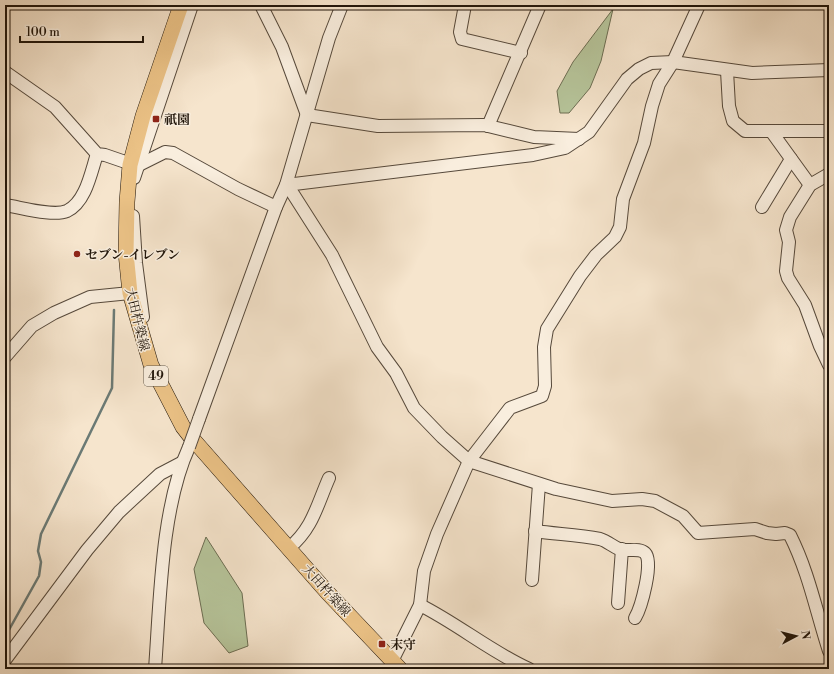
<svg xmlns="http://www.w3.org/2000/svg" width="834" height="674" viewBox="0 0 834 674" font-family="'Libre Bodoni','Noto Serif JP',serif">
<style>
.green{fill:#b7c69c;stroke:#6c6e53}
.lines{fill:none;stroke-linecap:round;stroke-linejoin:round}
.stream{stroke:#6b7a75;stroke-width:2.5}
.minor-casing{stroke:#56493b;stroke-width:14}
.major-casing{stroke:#20150a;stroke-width:16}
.minor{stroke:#f9eede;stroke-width:12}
.major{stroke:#ebc286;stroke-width:15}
.minor-bridge-casing{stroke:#56493b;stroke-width:14;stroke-linecap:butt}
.minor-bridge{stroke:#f9eede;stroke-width:12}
.poi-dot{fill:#8f2418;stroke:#f9eede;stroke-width:1.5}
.labels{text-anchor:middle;stroke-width:3;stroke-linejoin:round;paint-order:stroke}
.shield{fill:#f9eede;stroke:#61564a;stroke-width:1}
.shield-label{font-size:12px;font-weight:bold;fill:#20150a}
.poi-label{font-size:13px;font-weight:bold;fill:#20150a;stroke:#f9eede;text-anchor:start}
.street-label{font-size:13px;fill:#20150a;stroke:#f9eede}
</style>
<rect width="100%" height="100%" fill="#f6e5cd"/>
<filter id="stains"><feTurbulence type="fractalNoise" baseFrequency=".005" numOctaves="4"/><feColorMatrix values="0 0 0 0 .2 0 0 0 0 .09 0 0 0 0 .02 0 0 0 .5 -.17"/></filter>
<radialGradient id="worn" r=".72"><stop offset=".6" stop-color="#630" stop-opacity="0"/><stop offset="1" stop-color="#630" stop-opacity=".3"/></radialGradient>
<g class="green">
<polygon points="613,9 601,61 590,88 569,113 560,113 557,91 573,62"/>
<polygon points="206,537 242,593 248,646 229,653 204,623 194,569"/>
</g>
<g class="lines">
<polyline class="stream" points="5,637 39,576 41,562 38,551 41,534 112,388 114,310"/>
<g class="minor-casing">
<g id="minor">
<polyline points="261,5 282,47 307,115"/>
<polyline points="465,5 460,32 462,39 521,53"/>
<polyline points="727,71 729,106 733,121 745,131 829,131"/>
<polyline points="5,72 55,107 97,154 105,155 137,166 165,152 173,153 238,189 276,207"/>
<polyline points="307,115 378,126 484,125 534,137 579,139"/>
<polyline points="488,126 540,5"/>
<polyline points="771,131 810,185"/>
<polyline points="829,174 810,185 790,217 786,230 789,242 786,271 788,278 805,305 820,346 829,365"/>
<polyline points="134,178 192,5"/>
<polyline points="286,185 533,155 565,148 589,132 627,79 639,69 651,63 673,62 752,73 829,70"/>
<path d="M288 186 332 255 377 347 396 373 414 408 442 437 469 461 556 489 612 501 642 499 655 501 683 516 698 533 755 529 767 533 776 534 785 533 790 535C809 573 816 611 829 651"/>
<path d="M5 205C20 207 53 217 67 211 86 202 91 172 97 154"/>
<polyline points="762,207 791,159"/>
<polyline points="133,216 136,263 143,317"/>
<polyline points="5,357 32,326 54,313 90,297 130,293"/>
<polyline points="199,419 276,207 286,185 329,38 342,5"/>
<path d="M535 531C556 534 579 535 600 539 607 541 612 546 619 549 627 552 639 547 645 553 654 562 641 608 635 618"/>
<path d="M289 548C313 528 317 505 329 478"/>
<polyline points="532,580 539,484"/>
<polyline points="618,603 622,549"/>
<path d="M420 605C458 624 491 652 529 669"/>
<polyline points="5,660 87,550 119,512 160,474 181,463"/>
<polyline points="394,661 394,657 420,605 424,571 437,534 469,461 510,408 542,396 545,386 544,347 547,329 580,276 596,255 615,237 620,227 623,199 644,143 652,106 659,84 673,62 699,5"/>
<path d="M155 669C160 602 161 508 189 447"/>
</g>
</g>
<g class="major-casing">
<polyline id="major" points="181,5 143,116 130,165 127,202 126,253 130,293 151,365 183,427 190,436 327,592 400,669"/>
</g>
<use href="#minor" class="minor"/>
<use href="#major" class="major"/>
<g class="minor-bridge-casing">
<polyline id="minor-bridge" points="189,447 199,419"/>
</g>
<use href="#minor-bridge" class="minor-bridge"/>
</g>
<g class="poi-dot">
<rect x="152" y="115" width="8" height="8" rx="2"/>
<circle cx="77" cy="254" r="4"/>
<rect x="378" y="640" width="8" height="8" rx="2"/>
</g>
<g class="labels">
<rect class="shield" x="144" y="366" width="24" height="20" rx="3"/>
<g class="shield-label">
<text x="156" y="380">49</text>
</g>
<g class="poi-label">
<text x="164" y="124">祇園</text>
<text x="85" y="259">セブン-イレブン</text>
<text x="390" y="649">末守</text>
</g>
<g class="street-label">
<text transform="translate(138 319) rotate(76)" y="5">大田杵築線</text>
<text transform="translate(327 590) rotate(48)" y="5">大田杵築線</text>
</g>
</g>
<rect width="834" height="674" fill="none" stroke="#f6e5cd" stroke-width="20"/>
<rect x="6" y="6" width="822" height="662" fill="none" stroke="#20150a" stroke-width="2"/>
<rect x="10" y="10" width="814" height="654" fill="none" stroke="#20150a"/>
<g transform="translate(796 636) rotate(83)" stroke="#f9eede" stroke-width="3" paint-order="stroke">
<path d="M0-3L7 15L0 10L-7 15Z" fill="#20150a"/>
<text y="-6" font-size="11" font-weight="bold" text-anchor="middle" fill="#20150a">N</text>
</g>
<path d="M20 36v6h123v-6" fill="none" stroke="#20150a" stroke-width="2"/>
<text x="26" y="36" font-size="12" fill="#20150a" stroke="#f9eede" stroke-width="3" paint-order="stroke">100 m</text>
<rect width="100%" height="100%" filter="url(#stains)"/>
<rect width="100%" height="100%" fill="url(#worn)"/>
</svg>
